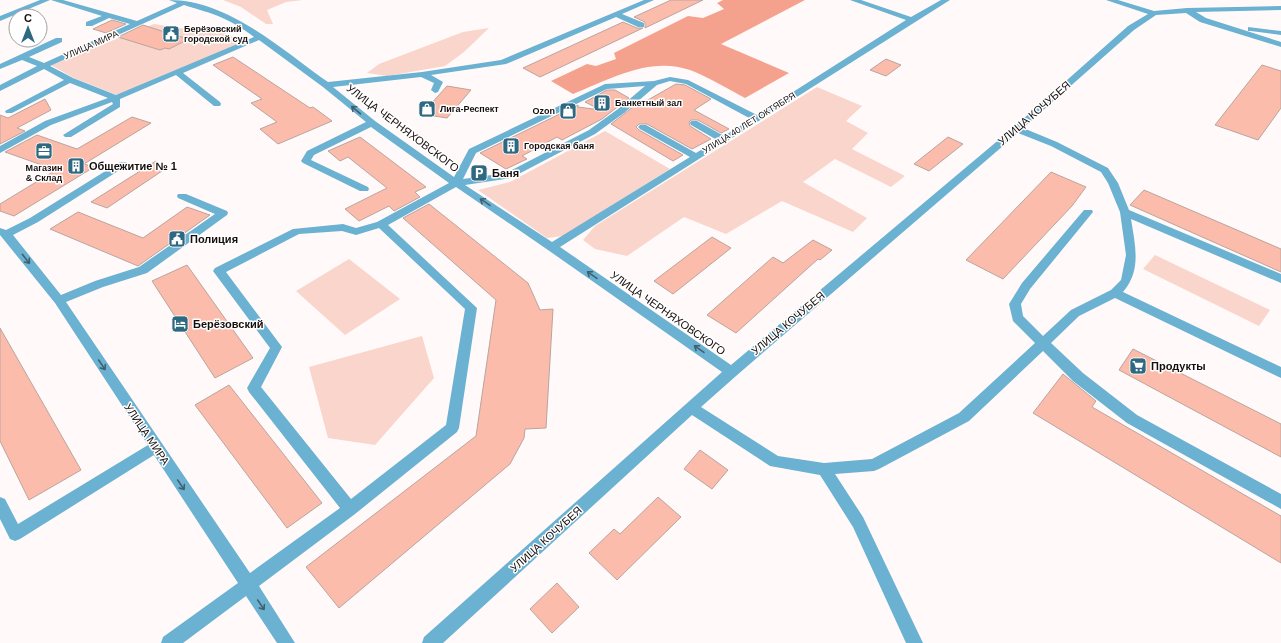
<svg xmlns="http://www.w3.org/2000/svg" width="1281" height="643" viewBox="0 0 1281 643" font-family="Helvetica,sans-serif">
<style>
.green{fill:#f9d5cb}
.forest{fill:#f4a28d}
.building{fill:#fcbcac;stroke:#baa49e}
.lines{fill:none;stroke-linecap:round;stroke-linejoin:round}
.minor{fill:#6bb1d1;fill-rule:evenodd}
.oneway{stroke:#40606e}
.labels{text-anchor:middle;stroke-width:3;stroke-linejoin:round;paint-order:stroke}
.far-poi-label{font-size:9px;font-weight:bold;fill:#160e0c;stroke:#fff;text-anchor:start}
.far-street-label{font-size:9px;fill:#160e0c;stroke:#fff}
.street-label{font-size:11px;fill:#160e0c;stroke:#fff}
.poi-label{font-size:11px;font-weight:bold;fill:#160e0c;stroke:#fff;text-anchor:start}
</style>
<rect width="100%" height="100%" fill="#fffaf9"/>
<g class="green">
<polygon points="223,0 303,0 286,2 267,10 273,24 266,24 241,7"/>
<polygon points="154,24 198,31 214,27 243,42 117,95 74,78 51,65"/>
<polygon points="489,28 464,52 445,66 387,76 367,73 379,64 463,32"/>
<polygon points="817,87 862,106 846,121 868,133 852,149 905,176 891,187 835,159 803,182 867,218 853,232 782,201 726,234 684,217 627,256 595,249 583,240 595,226"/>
<polygon points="605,131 670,169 563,236 547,238 478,190 510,182"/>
<polygon points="1155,255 1270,310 1259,326 1143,269"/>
<polygon points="349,259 400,299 345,335 296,291"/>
<polygon points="422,336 434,378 375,445 328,438 309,367"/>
</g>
<path class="forest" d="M723 0H805L721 44 789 73 745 98C728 89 708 77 690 70 650 56 610 79 573 94L551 81 587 64 596 66 616 59 614 53 688 16 703 18 724 9 717 3Z"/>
<g class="building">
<polygon points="671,0 703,0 645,28 645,22 634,17"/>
<polygon points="112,20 126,24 106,33 93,29"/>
<polygon points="623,22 637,28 643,28 540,77 523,68"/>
<polygon points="143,25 171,34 189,39 169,49 165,48 160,50 118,37"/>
<polygon points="233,57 310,108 313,107 332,121 278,144 260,129 277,122 251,103 262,99 213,65"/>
<polygon points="886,59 901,65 886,76 870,70"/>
<polygon points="1262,65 1281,71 1281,108 1258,140 1215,125"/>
<polygon points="676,84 685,85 711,99 694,110 729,129 721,133 698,120 691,120 689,122 690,126 711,139 692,149 647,124 639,124 636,127 639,130 683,155 673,161 611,124 638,103 639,105"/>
<polygon points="447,86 471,90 447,118 422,114"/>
<polygon points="607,90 615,90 629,98 602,119 562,140 557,137 522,156 527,159 506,169 480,153 578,105 578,107 601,110 585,102"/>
<polygon points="45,99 51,110 17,128 25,131 0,144 0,115 8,118"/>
<polygon points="132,117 151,123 84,164 94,167 14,216 0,211 0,204 56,170 5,152 37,135 77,149"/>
<polygon points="360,137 426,187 415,192 420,197 394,211 389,206 359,221 345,209 387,188 348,157 340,161 328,151"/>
<polygon points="948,137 963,144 929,171 914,164"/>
<polygon points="156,161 162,171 107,208 91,202"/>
<polygon points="1051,172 1086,187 1072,206 1003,279 966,260"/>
<polygon points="1144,190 1281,249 1281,272 1130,205"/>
<polygon points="429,204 528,283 540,310 553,309 546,428 525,429 524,438 510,464 339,608 306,567 476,436 496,300 403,218"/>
<polygon points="187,207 210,215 138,266 50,229 78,212 143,238"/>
<polygon points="712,237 731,248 673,294 654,281"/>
<polygon points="813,240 832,250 820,260 818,259 736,333 707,315 773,257 783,263"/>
<polygon points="187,265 253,358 215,378 152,281"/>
<polygon points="0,328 81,470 29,500 0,441"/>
<polygon points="1133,349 1281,424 1281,457 1119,370"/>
<polygon points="1063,374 1096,401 1092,407 1281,516 1281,563 1033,413"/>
<polygon points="229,385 322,503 287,528 195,405"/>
<polygon points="700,450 728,470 712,489 684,469"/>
<polygon points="658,497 681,517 617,580 589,553 614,529 620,534"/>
<polygon points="557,583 579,607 552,633 530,609"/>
</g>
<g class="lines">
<g class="minor">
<polygon points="40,0 50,0 0,21 0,16"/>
<path d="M51 0H63L137 21 177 3 169 0C229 0 282 50 328 82L422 72 501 60 644 0H654L622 14 644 23V27H638L616 17 506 64 431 75 443 82 438 92 435 93 431 90 434 83 421 77 333 87 375 121 454 177 469 149 605 84 654 81 670 77 688 80 757 115 906 20 850 0H861L911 17 941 0H950L560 247 731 365 1014 127 1128 26 1148 14 1106 0H1118L1154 11 1187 8 1281 6V10L1196 12 1206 18 1281 42V47L1200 22 1186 13 1156 15 1134 30 1023 128 1057 142 1108 168 1118 183 1129 210 1281 274V283L1131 219C1135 245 1142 270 1123 292L1281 367V378L1115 298 1079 316 1051 343 1083 373 1137 415 1281 494V509L1127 423 1073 381 1043 351 969 421 879 469 874 471 835 474 863 517 923 643H906L853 527 820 475 770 466 692 415 443 643H422L424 637 722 372 548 250 456 187 388 225 477 308 459 428 457 432 355 514 259 586 295 643H277L246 596 183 643H161L163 637 238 583 154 455 20 539 15 541 10 539 0 519V497L5 499 18 524 148 445 55 303 0 235V228L6 230 30 218 120 162H126L128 164 126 166 38 222 13 235 61 295 95 281 139 267 215 214 178 198 177 196 178 194H186L227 211 228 213 227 215 147 273 103 287 66 302 250 573 340 508 249 392 247 388 270 348 213 271 215 268 293 229 343 224 356 228 377 222 449 183 371 127 314 155 311 160 368 187 369 189 368 191H360L303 163 301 161 307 151 366 122 323 87 259 40 183 73 220 102 221 104 220 106H214L176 75 120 99V107L71 137H65L63 135 113 104 112 102 51 125 0 153V146L45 121 108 98 70 83 12 113H6L5 111 64 80 44 69 0 91V85L37 66 22 60 0 69V64L56 38H62V42L29 57 44 63 130 24 109 18 92 26H86V22L102 16ZM184 5C214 14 229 18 254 37L116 95 73 78 50 66ZM670 81 686 84 751 119 724 136 697 121H691L690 123 691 125 717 140 696 153 646 125H640L638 127 640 129 690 157 552 242 465 185 511 178 595 134 624 113 657 85ZM645 86 618 109 589 130 506 173 463 179 476 153 607 89ZM1018 133 1051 146 1101 172 1108 183 1120 212 1126 255 1121 280 1111 290 1071 310 1043 336 1023 316 1021 304 1030 289 1093 212 1092 210H1084L1022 283 1009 304 1013 321 1035 343 959 413 872 459 824 463 778 456 701 407 736 376ZM379 228 465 309 446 425 351 499 261 387 282 347 226 272 299 234 342 231 356 235Z"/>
<polygon points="1248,27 1281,31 1281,35 1251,31 1248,31"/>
</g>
</g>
<defs><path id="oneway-shaft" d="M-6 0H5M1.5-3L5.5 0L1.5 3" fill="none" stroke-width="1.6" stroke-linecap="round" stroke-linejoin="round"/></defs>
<g class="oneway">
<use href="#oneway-shaft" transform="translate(356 110) rotate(-140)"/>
<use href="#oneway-shaft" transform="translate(485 202) rotate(-146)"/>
<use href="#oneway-shaft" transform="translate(26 259) rotate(52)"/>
<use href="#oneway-shaft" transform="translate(592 275) rotate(-145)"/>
<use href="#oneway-shaft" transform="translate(699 349) rotate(-145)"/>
<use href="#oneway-shaft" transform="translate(102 365) rotate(56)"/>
<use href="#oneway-shaft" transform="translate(181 485) rotate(56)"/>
<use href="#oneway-shaft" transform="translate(261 605) rotate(56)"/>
</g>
<defs>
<g id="civic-square" transform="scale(0.9)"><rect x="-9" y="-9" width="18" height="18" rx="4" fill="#2e6881" stroke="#fff"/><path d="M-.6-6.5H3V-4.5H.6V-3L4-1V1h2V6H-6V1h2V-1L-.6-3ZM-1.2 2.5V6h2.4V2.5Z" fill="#fff"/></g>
<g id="building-square" transform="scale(0.9)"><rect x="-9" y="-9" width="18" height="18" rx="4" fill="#2e6881" stroke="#fff"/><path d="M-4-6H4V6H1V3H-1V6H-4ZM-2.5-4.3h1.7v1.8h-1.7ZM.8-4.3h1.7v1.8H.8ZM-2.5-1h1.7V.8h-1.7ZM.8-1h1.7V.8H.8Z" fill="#fff"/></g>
<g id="shop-square" transform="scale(0.9)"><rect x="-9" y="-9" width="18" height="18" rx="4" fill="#2e6881" stroke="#fff"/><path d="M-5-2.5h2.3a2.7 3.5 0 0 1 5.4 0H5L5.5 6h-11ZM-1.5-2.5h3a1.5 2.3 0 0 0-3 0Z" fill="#fff"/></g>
<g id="office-square" transform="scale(0.9)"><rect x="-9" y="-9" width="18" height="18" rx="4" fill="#2e6881" stroke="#fff"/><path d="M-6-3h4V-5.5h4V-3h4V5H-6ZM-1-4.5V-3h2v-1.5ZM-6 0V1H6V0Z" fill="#fff"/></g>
<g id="parking-square" transform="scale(0.9)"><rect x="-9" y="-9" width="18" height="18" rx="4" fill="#2e6881" stroke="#fff"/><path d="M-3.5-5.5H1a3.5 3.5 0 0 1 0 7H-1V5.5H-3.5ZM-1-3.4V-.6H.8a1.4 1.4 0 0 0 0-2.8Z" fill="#fff"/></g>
<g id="hotel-square" transform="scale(0.9)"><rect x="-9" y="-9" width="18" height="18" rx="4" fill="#2e6881" stroke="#fff"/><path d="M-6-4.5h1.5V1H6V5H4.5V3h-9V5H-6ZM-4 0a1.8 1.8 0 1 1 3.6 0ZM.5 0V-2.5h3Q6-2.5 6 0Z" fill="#fff"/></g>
<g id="supermarket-square" transform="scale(0.9)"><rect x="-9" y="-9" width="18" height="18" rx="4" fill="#2e6881" stroke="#fff"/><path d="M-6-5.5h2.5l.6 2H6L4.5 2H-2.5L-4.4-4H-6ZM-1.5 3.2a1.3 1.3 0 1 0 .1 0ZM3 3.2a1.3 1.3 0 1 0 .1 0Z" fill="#fff"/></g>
</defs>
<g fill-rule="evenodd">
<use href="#civic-square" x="171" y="34"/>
<use href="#building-square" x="602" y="103"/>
<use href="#shop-square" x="427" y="109"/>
<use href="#shop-square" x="568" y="111"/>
<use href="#building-square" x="511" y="146"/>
<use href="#office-square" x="44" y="151"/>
<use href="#building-square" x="76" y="166"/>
<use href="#parking-square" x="479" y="173"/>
<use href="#civic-square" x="177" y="239"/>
<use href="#hotel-square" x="180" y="324"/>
<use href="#supermarket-square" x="1138" y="366"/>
</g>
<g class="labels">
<g class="far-poi-label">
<text x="184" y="32">Берёзовский<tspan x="184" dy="10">городской суд</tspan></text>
<text x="615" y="106">Банкетный зал</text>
<text x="440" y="112">Лига-Респект</text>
<text x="555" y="114" text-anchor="end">Ozon</text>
<text x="524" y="149">Городская баня</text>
<text x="44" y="171" text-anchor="middle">Магазин<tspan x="44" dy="10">&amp; Склад</tspan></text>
</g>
<g class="far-street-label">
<text transform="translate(91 45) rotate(-24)" y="3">УЛИЦА МИРА</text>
<text transform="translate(749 123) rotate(-32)" y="3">УЛИЦА 40 ЛЕТ ОКТЯБРЯ</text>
</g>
<g class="street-label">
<text transform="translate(1034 113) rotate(-41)" y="4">УЛИЦА КОЧУБЕЯ</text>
<text transform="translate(403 128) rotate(37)" y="4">УЛИЦА ЧЕРНЯХОВСКОГО</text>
<text transform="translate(668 313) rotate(35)" y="4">УЛИЦА ЧЕРНЯХОВСКОГО</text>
<text transform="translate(788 323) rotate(-40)" y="4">УЛИЦА КОЧУБЕЯ</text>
<text transform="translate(147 434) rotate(56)" y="4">УЛИЦА МИРА</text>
<text transform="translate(546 539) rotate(-42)" y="4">УЛИЦА КОЧУБЕЯ</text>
</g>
<g class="poi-label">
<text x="89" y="170">Общежитие № 1</text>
<text x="492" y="177">Баня</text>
<text x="190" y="243">Полиция</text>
<text x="193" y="328">Берёзовский</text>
<text x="1151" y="370">Продукты</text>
</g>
</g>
<g transform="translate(28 28)"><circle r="19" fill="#ffffff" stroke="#a29f9e"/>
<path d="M0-3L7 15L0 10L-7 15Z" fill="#2e6881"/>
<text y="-6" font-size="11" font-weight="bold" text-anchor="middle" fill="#160e0c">С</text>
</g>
</svg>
